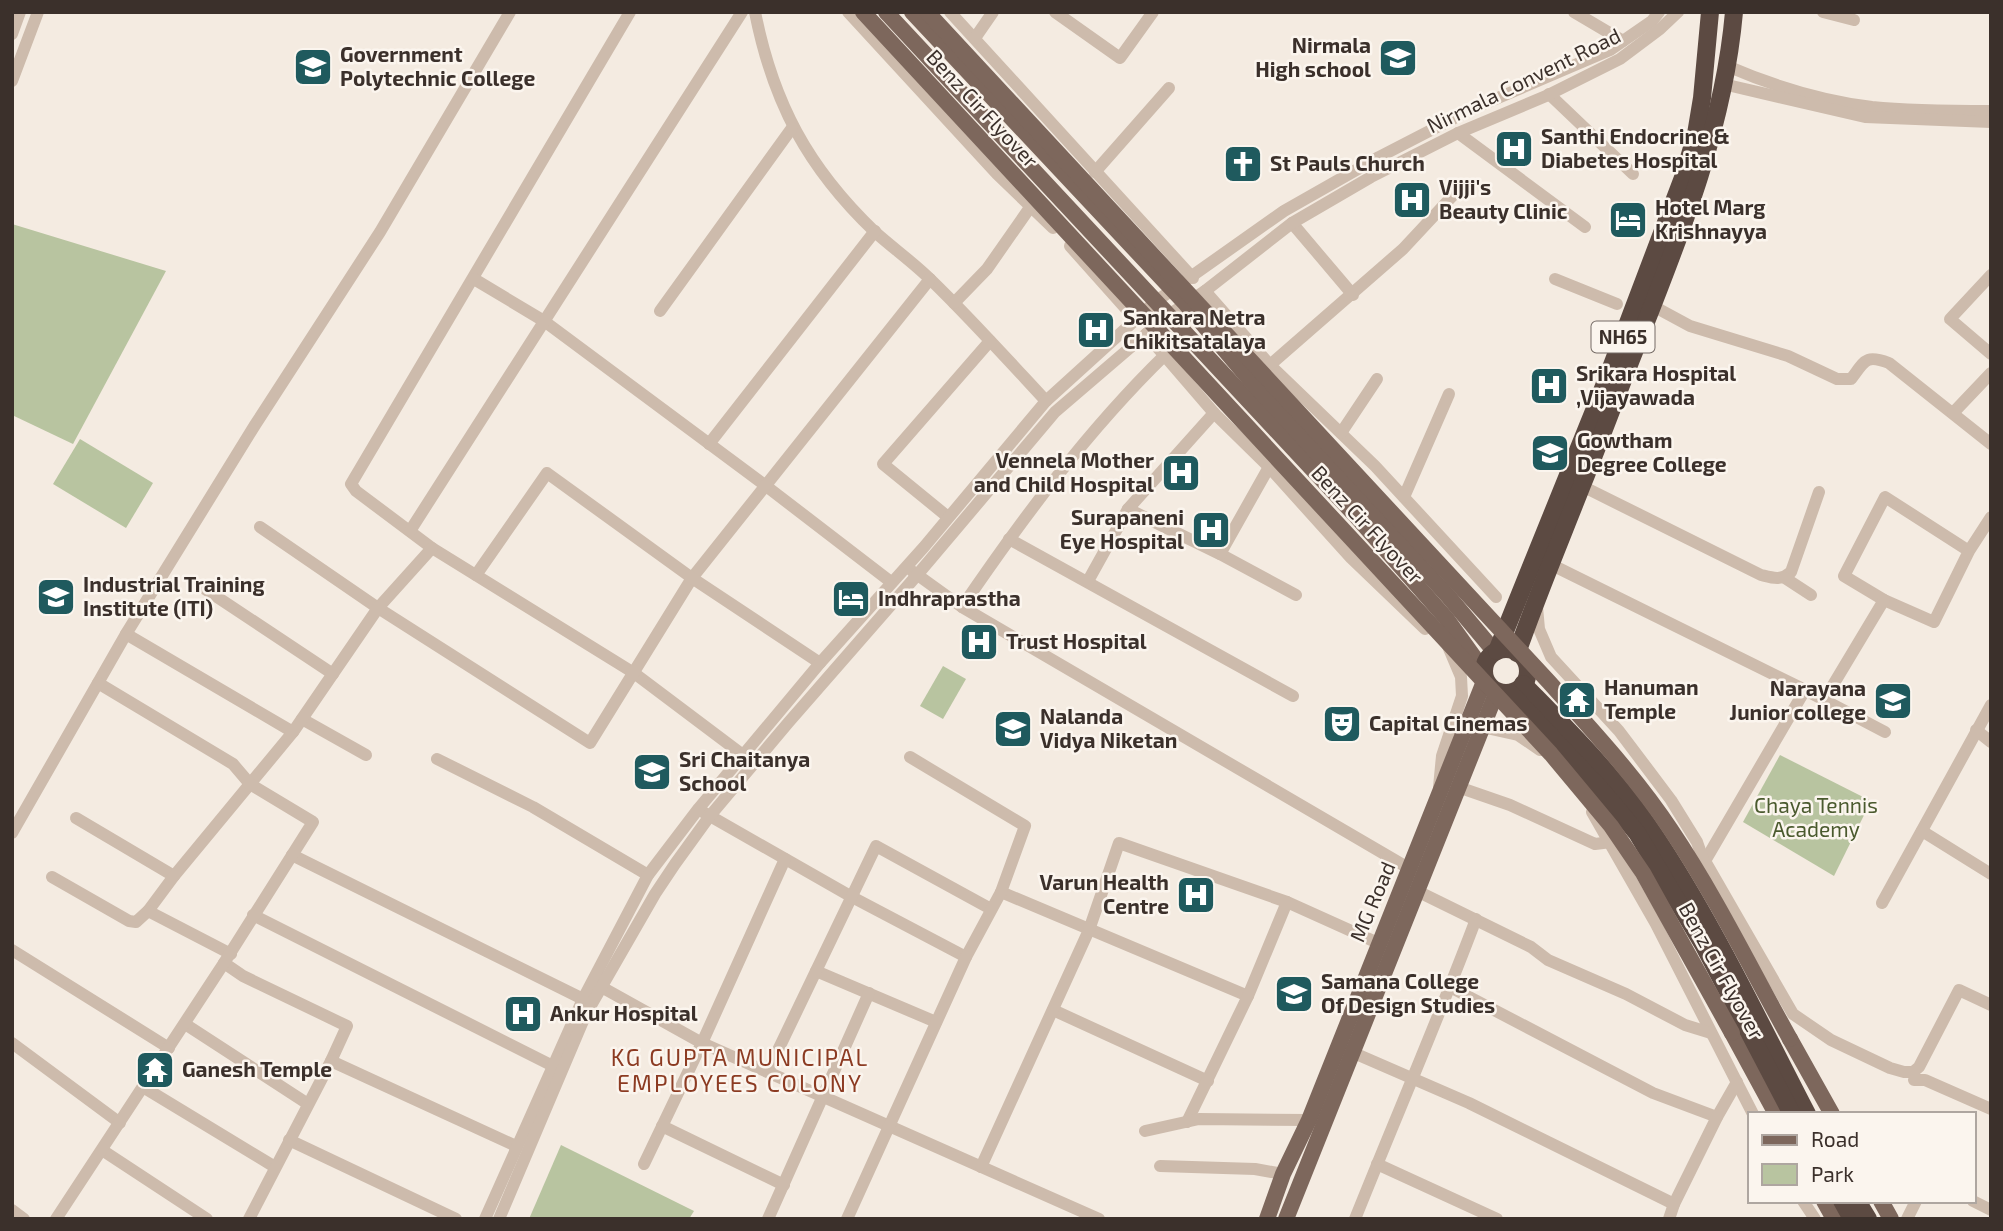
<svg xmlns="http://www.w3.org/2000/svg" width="2003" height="1231" viewBox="0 0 2003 1231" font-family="'Exo 2',sans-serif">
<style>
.green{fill:#b8c4a0}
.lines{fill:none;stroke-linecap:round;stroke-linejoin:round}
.minor{stroke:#cdbbac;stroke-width:12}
.major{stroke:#7d675c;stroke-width:16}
.highway{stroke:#5c4a42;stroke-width:18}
.major-bridge{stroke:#7d675c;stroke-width:16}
.labels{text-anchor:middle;stroke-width:5;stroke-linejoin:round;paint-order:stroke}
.shield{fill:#fbf5ee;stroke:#756b66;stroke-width:2}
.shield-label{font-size:19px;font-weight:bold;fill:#3b302b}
.poi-label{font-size:21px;font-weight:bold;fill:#3b302b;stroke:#fbf5ee;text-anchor:start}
.street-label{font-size:21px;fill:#3b302b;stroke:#fbf5ee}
.park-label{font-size:21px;fill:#4a5a2e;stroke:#fbf5ee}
.neighbourhood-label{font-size:23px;letter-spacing:2px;fill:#8c3b22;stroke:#fbf5ee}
</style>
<rect width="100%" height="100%" fill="#f4ebe1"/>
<g class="green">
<polygon points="12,224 166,271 73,444 12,415"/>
<polygon points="80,439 153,483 126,528 53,484"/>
<polygon points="943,666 966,679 943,719 920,706"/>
<polygon points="1780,755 1871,801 1834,876 1743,822"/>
<polygon points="561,1145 694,1211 689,1219 529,1219"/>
</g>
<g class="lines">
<g class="minor">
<polyline points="630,12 351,484 356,491 432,548 634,673 743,755"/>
<path d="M755 12C773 103 808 168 875 232 894 249 914 263 932 281 971 319 1008 360 1046 401"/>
<polyline points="848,12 997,174 1053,228"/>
<polyline points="950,12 1193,278"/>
<polyline points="1055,12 1120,58 1153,12"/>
<polyline points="1574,12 1623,41"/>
<polyline points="1823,12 1854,20"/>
<polyline points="12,34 20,12"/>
<polyline points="975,38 993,12"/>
<path d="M1727 66C1771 85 1823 101 1872 107 1912 111 1951 111 1991 111"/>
<polyline points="12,81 38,12"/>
<polyline points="1723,84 1865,117 1991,122"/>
<polyline points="1549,94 1633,174"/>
<polyline points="1458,133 1585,227"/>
<polyline points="1095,172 1169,88"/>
<polyline points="1292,223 1353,295"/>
<polyline points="1070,246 1136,320"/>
<polyline points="1991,275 1950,319 1991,354"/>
<polyline points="474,279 544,321 766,486 891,582"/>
<polyline points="1555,279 1617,304"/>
<polyline points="1205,291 1270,365 1375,466 1496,597"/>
<polyline points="954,303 987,269 1031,206"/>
<path d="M1653 306 1690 326 1788 356 1837 379H1851C1865 361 1865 354 1889 363L1991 444"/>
<polyline points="660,311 792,128"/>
<polyline points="1146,334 1214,413 1269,467 1351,558 1425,629"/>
<polyline points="1270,365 1403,249 1458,190"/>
<polyline points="1953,413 1991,373"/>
<polyline points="1341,433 1377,379"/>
<polyline points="709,444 875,231"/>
<path d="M1582 486 1761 575C1773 578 1781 581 1791 572L1819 492"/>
<polyline points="1404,497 1449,394"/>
<polyline points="1128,509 1220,554 1296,595"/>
<polyline points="948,517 883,464 990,341"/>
<polyline points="260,527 378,608 590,743 692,578 930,279"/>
<polyline points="410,531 742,12"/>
<polyline points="1009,539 1293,696"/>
<polyline points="1969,551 1885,497 1844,576 1884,600 1934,622 1969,551 1991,517"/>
<polyline points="1220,554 1269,467"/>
<polyline points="1550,564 1805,690 1705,861 1793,1014 1831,1040 1890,1068 1904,1072 1913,1072 1919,1067 1959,990 1991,1005"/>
<polyline points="912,571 962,607 1410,869"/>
<polyline points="476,575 547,473 692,578 820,663"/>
<polyline points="1785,578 1811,595"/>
<polyline points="1088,581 1128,509 1214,413"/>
<polyline points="205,589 333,674"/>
<path d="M962 607C1022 519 1088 430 1165 355"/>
<polyline points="1537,607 1539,629 1551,657 1619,731 1671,800 1697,842 1705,865"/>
<polyline points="126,634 293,732"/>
<polyline points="1805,690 1885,732"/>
<polyline points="1824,700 1884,600"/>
<polyline points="302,719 366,755"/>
<polyline points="1482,727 1518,735 1540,750"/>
<polyline points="1976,730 1991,742"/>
<polyline points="437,759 533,807 648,875"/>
<polyline points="1439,787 1442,756 1462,696 1461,677 1447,644"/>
<polyline points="1458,787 1510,805 1595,844 1611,842"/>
<polyline points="703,812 852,897 966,957"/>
<polyline points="1592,812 1656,924 1753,1114"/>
<polyline points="76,818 174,876"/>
<polyline points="1922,831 1991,874"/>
<polyline points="12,833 126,634 255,425 380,232 510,12"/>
<polyline points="292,855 583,999"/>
<polyline points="52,877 129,921 136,922 148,911 174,876 293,732 378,608 432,548"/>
<polyline points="1417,891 1531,947 1548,960 1626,994 1685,1025 1711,1033"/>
<polyline points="1001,892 1248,996"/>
<polyline points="1882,903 1991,705"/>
<polyline points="148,911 231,954"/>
<polyline points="253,915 553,1066"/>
<polyline points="12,950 169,1048"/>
<polyline points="224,963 243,976 347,1026 331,1061"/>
<polyline points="816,971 936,1022"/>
<polyline points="596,984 702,1043 1099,1219"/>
<polyline points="1450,987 1653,1093 1717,1117"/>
<polyline points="1053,1010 1208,1081"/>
<polyline points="185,1024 308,1104"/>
<polyline points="12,1043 120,1123"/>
<polyline points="1347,1050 1469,1103 1674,1204"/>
<polyline points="768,1071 876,846 991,909"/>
<polyline points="1914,1080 1925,1080 1991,1109"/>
<polyline points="143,1087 275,1167"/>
<polyline points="1187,1122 1248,996 1287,902"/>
<polyline points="662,1126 784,1185"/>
<polyline points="1145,1131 1199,1119 1309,1120"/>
<polyline points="289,1140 456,1219"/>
<polyline points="102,1150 207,1219"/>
<polyline points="644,1164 702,1043 785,859"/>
<polyline points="1377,1164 1497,1219"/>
<polyline points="1160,1166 1255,1169 1283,1174"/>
<polyline points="981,1167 1089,930 1119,843 1287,902 1378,943"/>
<polyline points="1803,1201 1815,1219"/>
<polyline points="1973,1201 1991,1210"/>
<polyline points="12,1210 24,1219"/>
<polyline points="56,1219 224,963 313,822 250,784 233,764 98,683"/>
<polyline points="249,1219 331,1061 516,1146"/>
<polyline points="485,1219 583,999 648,875 699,808 820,663 924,547 1046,401 1155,302 1284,211 1379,157 1472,109 1610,50 1652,21 1659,12"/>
<polyline points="499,1219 586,1014 655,894 675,864 709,817 788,723 918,574 1055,412 1167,316 1205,291 1292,223 1371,177 1458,133 1546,96 1620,59 1660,29 1678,12"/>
<polyline points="768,1219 869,993"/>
<polyline points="847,1219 966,957 1001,892 1025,826 910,757"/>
<path d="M1355 1219C1395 1119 1438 1020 1476 919"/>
<polyline points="1669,1219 1674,1204 1717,1117 1737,1082"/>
<polyline points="1907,1219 1916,1201"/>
</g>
<g class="major">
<polyline points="886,12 1355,515 1446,618 1484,671"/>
<polyline points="912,12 1185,303 1251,381 1448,596 1495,652"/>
<polyline points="1732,1033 1776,1114"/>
<polyline points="1790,1039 1832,1114"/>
<polyline points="1824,1201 1834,1219"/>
<polyline points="1881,1201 1891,1219"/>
<polyline points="1267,1219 1283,1174 1309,1120 1485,679"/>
<polyline points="1286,1219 1497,691"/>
</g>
<g class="highway">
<circle cx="1506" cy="671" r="22"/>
<polyline points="1497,651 1606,381 1684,175 1696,134 1702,98 1710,12"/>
<path d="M1517 653C1537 596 1560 541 1582 485 1602 436 1620 386 1640 337 1682 231 1724 126 1734 12"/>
<path d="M1523 684C1569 731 1617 778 1653 833 1712 921 1758 1020 1807 1114"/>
<polyline points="1510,693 1603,792 1637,833 1704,946 1792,1114"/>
<polyline points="1842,1201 1852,1219"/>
<polyline points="1857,1201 1868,1219"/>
</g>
<g class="major-bridge">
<polyline points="863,12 1551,754 1611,826 1643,873 1732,1033"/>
<path d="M927 12 1549 682C1591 729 1636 777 1671 830 1716 897 1751 969 1790 1039"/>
</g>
</g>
<defs>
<g id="school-square" transform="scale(2.0125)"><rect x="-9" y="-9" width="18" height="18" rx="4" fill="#1f5a5e" stroke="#fbf5ee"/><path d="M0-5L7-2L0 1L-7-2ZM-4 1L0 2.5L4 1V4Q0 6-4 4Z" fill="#fff"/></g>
<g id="university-square" transform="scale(2.0125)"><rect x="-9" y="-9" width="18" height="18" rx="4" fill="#1f5a5e" stroke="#fbf5ee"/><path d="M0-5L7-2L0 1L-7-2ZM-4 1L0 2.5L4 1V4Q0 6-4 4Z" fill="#fff"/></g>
<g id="hospital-square" transform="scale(2.0125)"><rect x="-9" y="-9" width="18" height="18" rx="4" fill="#1f5a5e" stroke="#fbf5ee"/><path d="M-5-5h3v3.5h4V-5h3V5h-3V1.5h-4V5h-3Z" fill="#fff"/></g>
<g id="church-square" transform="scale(2.0125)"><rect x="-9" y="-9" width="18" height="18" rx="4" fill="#1f5a5e" stroke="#fbf5ee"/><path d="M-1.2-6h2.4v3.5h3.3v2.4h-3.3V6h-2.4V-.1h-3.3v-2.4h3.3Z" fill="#fff"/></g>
<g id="hotel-square" transform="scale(2.0125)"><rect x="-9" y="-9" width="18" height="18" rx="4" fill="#1f5a5e" stroke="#fbf5ee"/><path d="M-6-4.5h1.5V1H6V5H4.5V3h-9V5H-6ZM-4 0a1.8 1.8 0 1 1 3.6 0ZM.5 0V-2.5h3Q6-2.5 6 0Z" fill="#fff"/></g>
<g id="temple-square" transform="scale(2.0125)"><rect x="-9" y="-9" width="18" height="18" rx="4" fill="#1f5a5e" stroke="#fbf5ee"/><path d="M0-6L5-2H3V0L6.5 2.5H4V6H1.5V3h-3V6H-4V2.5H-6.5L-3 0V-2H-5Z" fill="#fff"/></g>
<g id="theatre-square" transform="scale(2.0125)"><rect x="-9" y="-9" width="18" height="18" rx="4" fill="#1f5a5e" stroke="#fbf5ee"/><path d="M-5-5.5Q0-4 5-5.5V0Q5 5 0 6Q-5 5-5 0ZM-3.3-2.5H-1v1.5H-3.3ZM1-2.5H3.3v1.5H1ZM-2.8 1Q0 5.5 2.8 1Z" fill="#fff"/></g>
</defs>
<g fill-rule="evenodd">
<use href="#school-square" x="1398" y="58"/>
<use href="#university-square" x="313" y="67"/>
<use href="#hospital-square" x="1514" y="149"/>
<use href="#church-square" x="1243" y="164"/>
<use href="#hospital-square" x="1412" y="200"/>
<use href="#hotel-square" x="1628" y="220"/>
<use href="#hospital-square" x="1096" y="330"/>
<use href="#hospital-square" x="1549" y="386"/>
<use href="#university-square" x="1550" y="453"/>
<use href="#hospital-square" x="1181" y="473"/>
<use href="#hospital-square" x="1211" y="530"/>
<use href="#university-square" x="56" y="597"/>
<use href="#hotel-square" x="851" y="599"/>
<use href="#hospital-square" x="979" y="642"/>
<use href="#temple-square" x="1577" y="700"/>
<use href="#university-square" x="1893" y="701"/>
<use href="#theatre-square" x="1342" y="724"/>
<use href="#school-square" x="1013" y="729"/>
<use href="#school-square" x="652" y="772"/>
<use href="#hospital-square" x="1196" y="895"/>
<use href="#university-square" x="1294" y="994"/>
<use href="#hospital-square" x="523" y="1014"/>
<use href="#temple-square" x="155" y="1070"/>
</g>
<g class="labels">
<rect class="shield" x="1591.5" y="321.5" width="63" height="31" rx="5"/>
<g class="shield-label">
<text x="1623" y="344">NH65</text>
</g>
<g class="poi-label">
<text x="1371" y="53" text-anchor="end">Nirmala<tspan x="1371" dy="24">High school</tspan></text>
<text x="340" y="62">Government<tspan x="340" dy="24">Polytechnic College</tspan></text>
<text x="1541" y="144">Santhi Endocrine &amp;<tspan x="1541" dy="24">Diabetes Hospital</tspan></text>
<text x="1270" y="171">St Pauls Church</text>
<text x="1439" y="195">Vijji's<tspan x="1439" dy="24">Beauty Clinic</tspan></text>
<text x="1655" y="215">Hotel Marg<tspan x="1655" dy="24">Krishnayya</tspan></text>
<text x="1123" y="325">Sankara Netra<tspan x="1123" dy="24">Chikitsatalaya</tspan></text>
<text x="1576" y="381">Srikara Hospital<tspan x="1576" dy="24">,Vijayawada</tspan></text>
<text x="1577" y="448">Gowtham<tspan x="1577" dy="24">Degree College</tspan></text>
<text x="1154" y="468" text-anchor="end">Vennela Mother<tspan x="1154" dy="24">and Child Hospital</tspan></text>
<text x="1184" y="525" text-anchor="end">Surapaneni<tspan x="1184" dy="24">Eye Hospital</tspan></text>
<text x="83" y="592">Industrial Training<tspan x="83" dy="24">Institute (ITI)</tspan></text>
<text x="878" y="606">Indhraprastha</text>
<text x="1006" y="649">Trust Hospital</text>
<text x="1604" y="695">Hanuman<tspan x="1604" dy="24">Temple</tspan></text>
<text x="1866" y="696" text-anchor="end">Narayana<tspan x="1866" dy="24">Junior college</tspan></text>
<text x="1040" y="724">Nalanda<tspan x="1040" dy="24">Vidya Niketan</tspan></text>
<text x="1369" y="731">Capital Cinemas</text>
<text x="679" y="767">Sri Chaitanya<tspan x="679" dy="24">School</tspan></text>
<text x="1169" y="890" text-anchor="end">Varun Health<tspan x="1169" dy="24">Centre</tspan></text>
<text x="1321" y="989">Samana College<tspan x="1321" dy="24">Of Design Studies</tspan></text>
<text x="550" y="1021">Ankur Hospital</text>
<text x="182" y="1077">Ganesh Temple</text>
</g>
<g class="street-label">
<text transform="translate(1524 81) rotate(-26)" y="7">Nirmala Convent Road</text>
<text transform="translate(982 109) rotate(47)" y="7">Benz Cir Flyover</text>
<text transform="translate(1367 525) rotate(47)" y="7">Benz Cir Flyover</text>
<text transform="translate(1373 902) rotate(-67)" y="7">MG Road</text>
<text transform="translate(1721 971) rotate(61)" y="7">Benz Cir Flyover</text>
</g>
<g class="park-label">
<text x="1816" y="813">Chaya Tennis<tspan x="1816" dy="24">Academy</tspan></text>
</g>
<g class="neighbourhood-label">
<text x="740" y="1066">KG GUPTA MUNICIPAL<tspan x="740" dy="26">EMPLOYEES COLONY</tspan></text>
</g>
</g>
<rect width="2003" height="1231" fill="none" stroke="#3b302b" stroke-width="28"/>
<rect x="1748" y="1112" width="228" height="91" fill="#fbf5ee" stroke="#aea6a0" stroke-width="2"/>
<rect x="1762" y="1135" width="35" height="10" fill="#7d675c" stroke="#aea6a0" stroke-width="2"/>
<text x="1811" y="1147" font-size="21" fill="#3b302b">Road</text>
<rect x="1762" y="1164" width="35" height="21" fill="#b8c4a0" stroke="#aea6a0" stroke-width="2"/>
<text x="1811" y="1182" font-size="21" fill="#3b302b">Park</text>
</svg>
